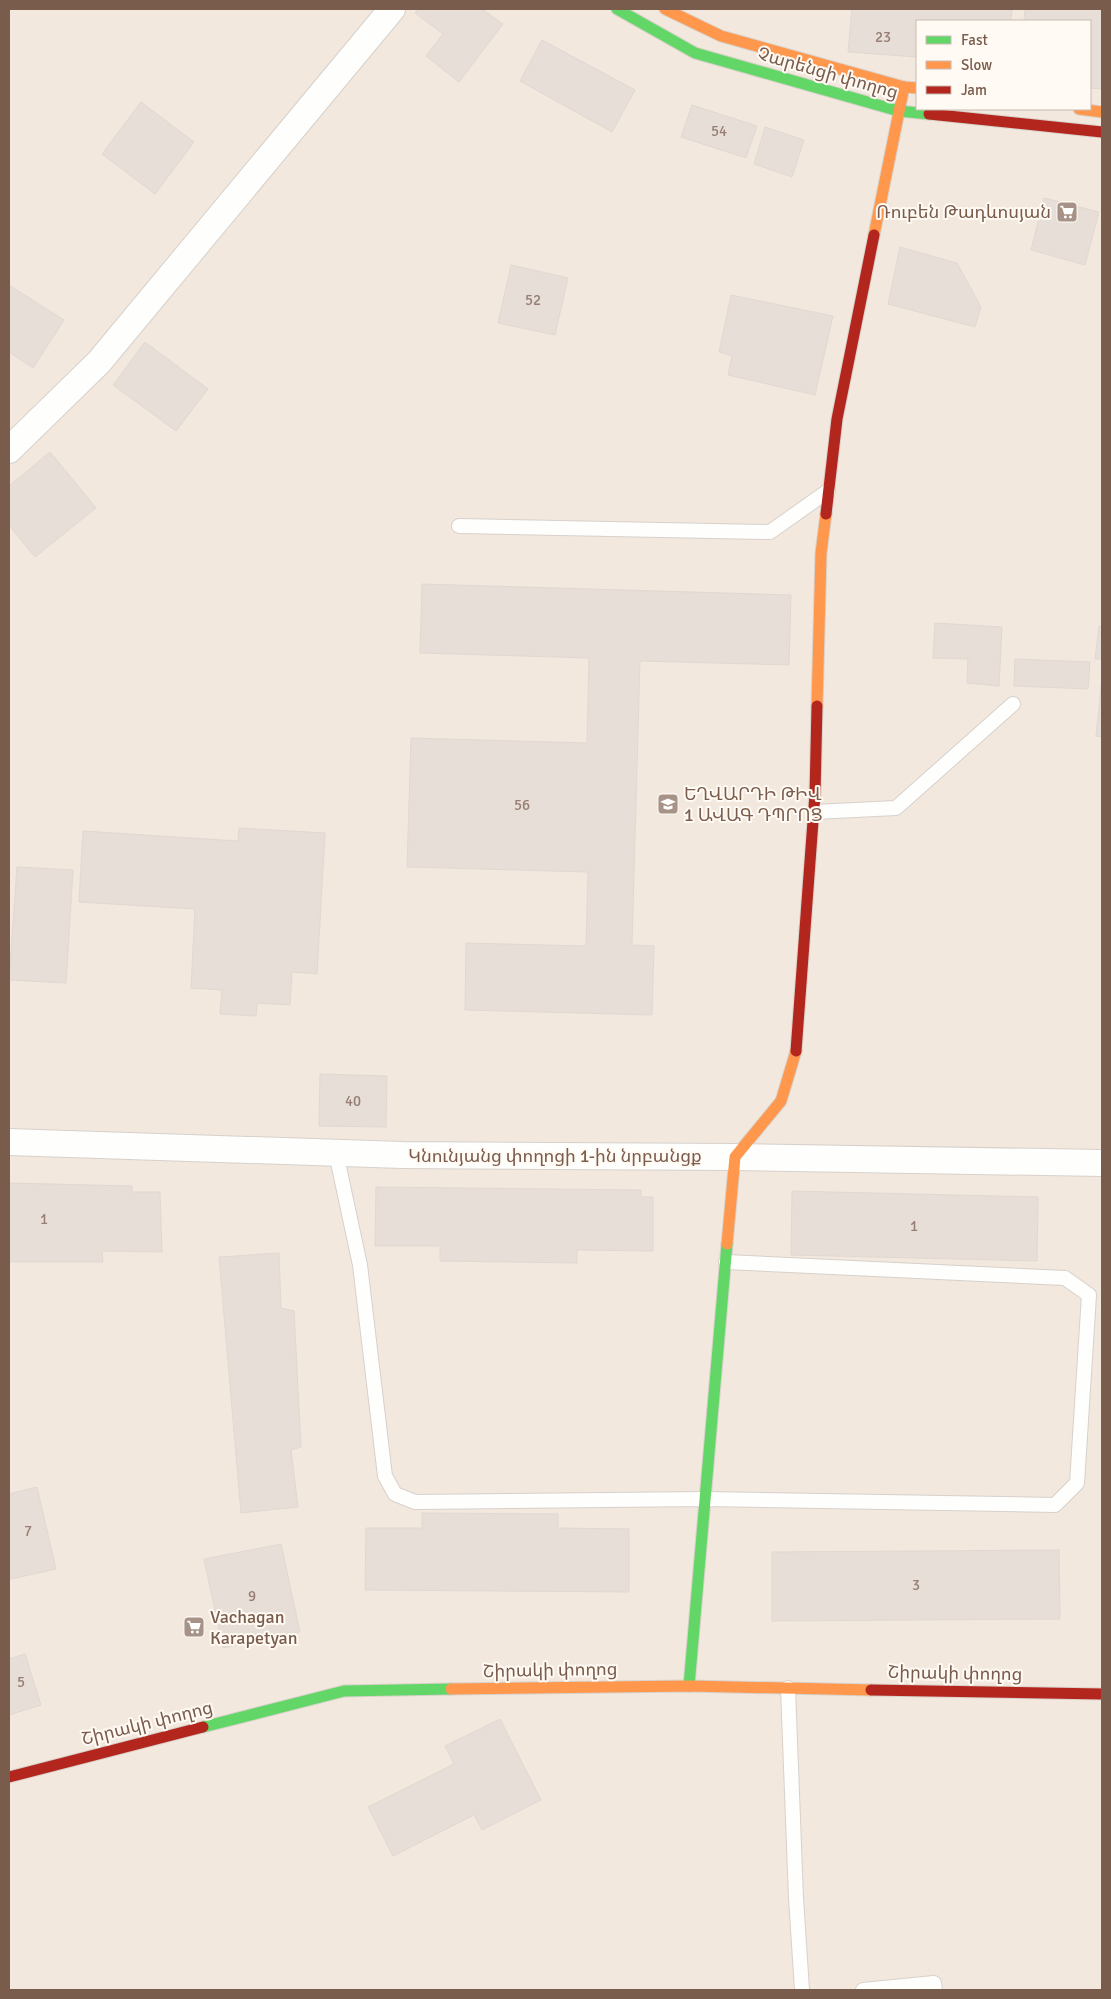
<svg xmlns="http://www.w3.org/2000/svg" width="1111" height="1999" viewBox="0 0 1111 1999" font-family="Signika,'Noto Sans Armenian',sans-serif">
<style>
.residential{fill:#f2e8de;fill-rule:evenodd}
.building{fill:#e6ded7;stroke:#e2d8d2}
.lines{fill:none;stroke-linecap:round;stroke-linejoin:round}
.lane-casing{stroke:#d7d1cb;stroke-width:16}
.street-casing{stroke:#d7d1cb;stroke-width:28}
.fast-casing{stroke:#d9d2cb;stroke-width:13}
.slow-casing{stroke:#d9d2cb;stroke-width:13}
.jam-casing{stroke:#d9d2cb;stroke-width:13}
.lane{stroke:#fefefd;stroke-width:14}
.street{stroke:#fefefd;stroke-width:26}
.fast{stroke:#63d668;stroke-width:11}
.slow{stroke:#ff974d;stroke-width:11}
.jam{stroke:#b3261e;stroke-width:11}
.labels{text-anchor:middle;stroke-width:4;stroke-linejoin:round;paint-order:stroke}
.number-label{font-size:15px;fill:#977e72}
.street-label{font-size:18px;fill:#7a5c4d;stroke:#fffaf3}
.poi-label{font-size:18px;fill:#7a5c4d;stroke:#fffaf3;text-anchor:start}
</style>
<rect width="100%" height="100%" fill="#f9f5f0"/>
<path class="residential" d="M9 9H1102V1990H9ZM917 21H1090V109H917Z"/>
<g class="building">
<polygon points="418,9 482,9 503,24 459,82 426,56 443,34 415,13"/>
<polygon points="852,9 1012,9 1011,21 917,21 917,57 848,52"/>
<polygon points="1025,9 1102,9 1102,89 1090,88 1090,21 1024,21"/>
<polygon points="542,40 635,90 612,132 520,81"/>
<polygon points="141,102 194,142 155,194 102,154"/>
<polygon points="692,105 757,126 746,158 681,137"/>
<polygon points="765,127 804,140 792,177 754,164"/>
<polygon points="1044,198 1099,212 1085,265 1031,250"/>
<polygon points="900,247 957,263 981,307 975,327 888,304"/>
<polygon points="511,265 568,278 555,335 498,323"/>
<polygon points="9,285 64,320 33,368 9,352"/>
<polygon points="731,295 833,316 815,395 728,375 732,356 719,352"/>
<polygon points="145,342 208,389 176,431 113,385"/>
<polygon points="50,452 96,508 35,557 9,525 9,486"/>
<polygon points="422,584 791,595 789,665 640,661 632,945 654,946 652,1015 465,1010 466,943 586,946 588,872 407,867 411,738 587,743 589,658 420,653"/>
<polygon points="935,623 1002,627 999,686 967,683 968,659 933,658"/>
<polygon points="1099,626 1102,627 1102,659 1095,659"/>
<polygon points="1015,659 1090,662 1088,689 1014,686"/>
<polygon points="1102,678 1102,737 1096,736"/>
<polygon points="239,828 325,833 317,974 292,972 290,1005 257,1003 256,1016 220,1014 222,990 191,988 195,909 79,902 83,831 238,841"/>
<polygon points="17,867 73,870 66,983 9,980"/>
<polygon points="320,1074 387,1076 386,1127 319,1126"/>
<polygon points="9,1183 132,1186 132,1192 160,1192 162,1252 102,1251 103,1262 9,1262"/>
<polygon points="376,1187 641,1190 641,1197 653,1197 653,1251 577,1250 577,1263 440,1261 440,1246 375,1246"/>
<polygon points="792,1191 1038,1197 1037,1261 791,1255"/>
<polygon points="279,1253 281,1308 294,1311 301,1447 291,1450 298,1507 241,1513 219,1257"/>
<polygon points="37,1487 56,1569 11,1579 9,1570 9,1494"/>
<polygon points="422,1513 558,1514 558,1528 629,1529 629,1592 365,1590 366,1528 422,1528"/>
<polygon points="281,1544 300,1632 223,1648 204,1559"/>
<polygon points="1059,1550 1060,1619 772,1621 772,1552"/>
<polygon points="25,1654 41,1705 9,1715 9,1659"/>
<polygon points="500,1719 541,1800 482,1830 474,1815 393,1856 368,1807 454,1764 445,1746"/>
</g>
<g class="lines">
<g class="lane-casing">
<g id="lane">
<polyline points="459,526 770,532 828,491"/>
<polyline points="814,812 896,808 1013,704"/>
<polyline points="336,1153 360,1265 385,1476 395,1494 415,1502 705,1499 1055,1505 1077,1483 1089,1295 1065,1278 726,1262"/>
<polyline points="788,1688 796,1898 802,1990"/>
<polyline points="863,1990 934,1983 935,1990"/>
</g>
</g>
<g class="street-casing">
<g id="street">
<polyline points="9,450 99,362 392,9"/>
<polyline points="9,1142 402,1155 735,1157 1102,1163"/>
</g>
</g>
<g class="fast-casing">
<g id="fast">
<polyline points="617,9 695,53 899,111 929,114"/>
<polyline points="689,1686 727,1244"/>
<polyline points="203,1727 344,1691 451,1689"/>
</g>
</g>
<g class="slow-casing">
<g id="slow">
<polyline points="665,9 721,36 904,87 917,88"/>
<polyline points="1079,109 1102,112"/>
<polyline points="874,235 904,87"/>
<polyline points="817,706 821,553 826,514"/>
<polyline points="727,1244 735,1157 781,1101 796,1051"/>
<polyline points="451,1689 689,1686 871,1690"/>
</g>
</g>
<g class="jam-casing">
<g id="jam">
<polyline points="929,114 1102,132"/>
<polyline points="826,514 837,419 874,235"/>
<polyline points="796,1051 815,794 817,706"/>
<polyline points="871,1690 1102,1694"/>
<polyline points="9,1777 203,1727"/>
</g>
</g>
<use href="#lane" class="lane"/>
<use href="#street" class="street"/>
<use href="#fast" class="fast"/>
<use href="#slow" class="slow"/>
<use href="#jam" class="jam"/>
</g>
<defs>
<g id="supermarket-square" transform="scale(1.125)"><rect x="-9" y="-9" width="18" height="18" rx="4" fill="#a69286" stroke="#fffaf3"/><path d="M-6-5.5h2.5l.6 2H6L4.5 2H-2.5L-4.4-4H-6ZM-1.5 3.2a1.3 1.3 0 1 0 .1 0ZM3 3.2a1.3 1.3 0 1 0 .1 0Z" fill="#fff"/></g>
<g id="school-square" transform="scale(1.125)"><rect x="-9" y="-9" width="18" height="18" rx="4" fill="#a69286" stroke="#fffaf3"/><path d="M0-5L7-2L0 1L-7-2ZM-4 1L0 2.5L4 1V4Q0 6-4 4Z" fill="#fff"/></g>
</defs>
<g fill-rule="evenodd">
<use href="#supermarket-square" x="1067" y="212"/>
<use href="#school-square" x="668" y="804"/>
<use href="#supermarket-square" x="194" y="1627"/>
</g>
<g class="labels">
<g class="number-label">
<text x="883" y="42">23</text>
<text x="719" y="136">54</text>
<text x="533" y="305">52</text>
<text x="522" y="810">56</text>
<text x="353" y="1106">40</text>
<text x="44" y="1224">1</text>
<text x="914" y="1231">1</text>
<text x="28" y="1536">7</text>
<text x="916" y="1590">3</text>
<text x="252" y="1601">9</text>
<text x="21" y="1687">5</text>
</g>
<g class="street-label">
<text transform="translate(828 73) rotate(16)" y="6">Չարենցի փողոց</text>
<text x="555" y="1162">Կնունյանց փողոցի 1-ին նրբանցք</text>
<text transform="translate(550 1670) rotate(-1)" y="6">Շիրակի փողոց</text>
<text transform="translate(955 1673) rotate(1)" y="6">Շիրակի փողոց</text>
<text transform="translate(147 1723) rotate(-14)" y="6">Շիրակի փողոց</text>
</g>
<g class="poi-label">
<text x="1051" y="218" text-anchor="end">Ռուբեն Թադևոսյան</text>
<text x="684" y="800">ԵՂՎԱՐԴԻ ԹԻՎ<tspan x="684" dy="21">1 ԱՎԱԳ ԴՊՐՈՑ</tspan></text>
<text x="210" y="1623">Vachagan<tspan x="210" dy="21">Karapetyan</tspan></text>
</g>
</g>
<rect width="1111" height="1999" fill="none" stroke="#7a5c4d" stroke-width="20"/>
<rect x="916" y="20" width="175" height="90" fill="#fffaf3" stroke="#cabbb1"/>
<rect x="926" y="36" width="25" height="8" fill="#63d668" stroke="#cabbb1"/>
<text x="961" y="45" font-size="15" fill="#7a5c4d">Fast</text>
<rect x="926" y="61" width="25" height="8" fill="#ff974d" stroke="#cabbb1"/>
<text x="961" y="70" font-size="15" fill="#7a5c4d">Slow</text>
<rect x="926" y="86" width="25" height="8" fill="#b3261e" stroke="#cabbb1"/>
<text x="961" y="95" font-size="15" fill="#7a5c4d">Jam</text>
</svg>
